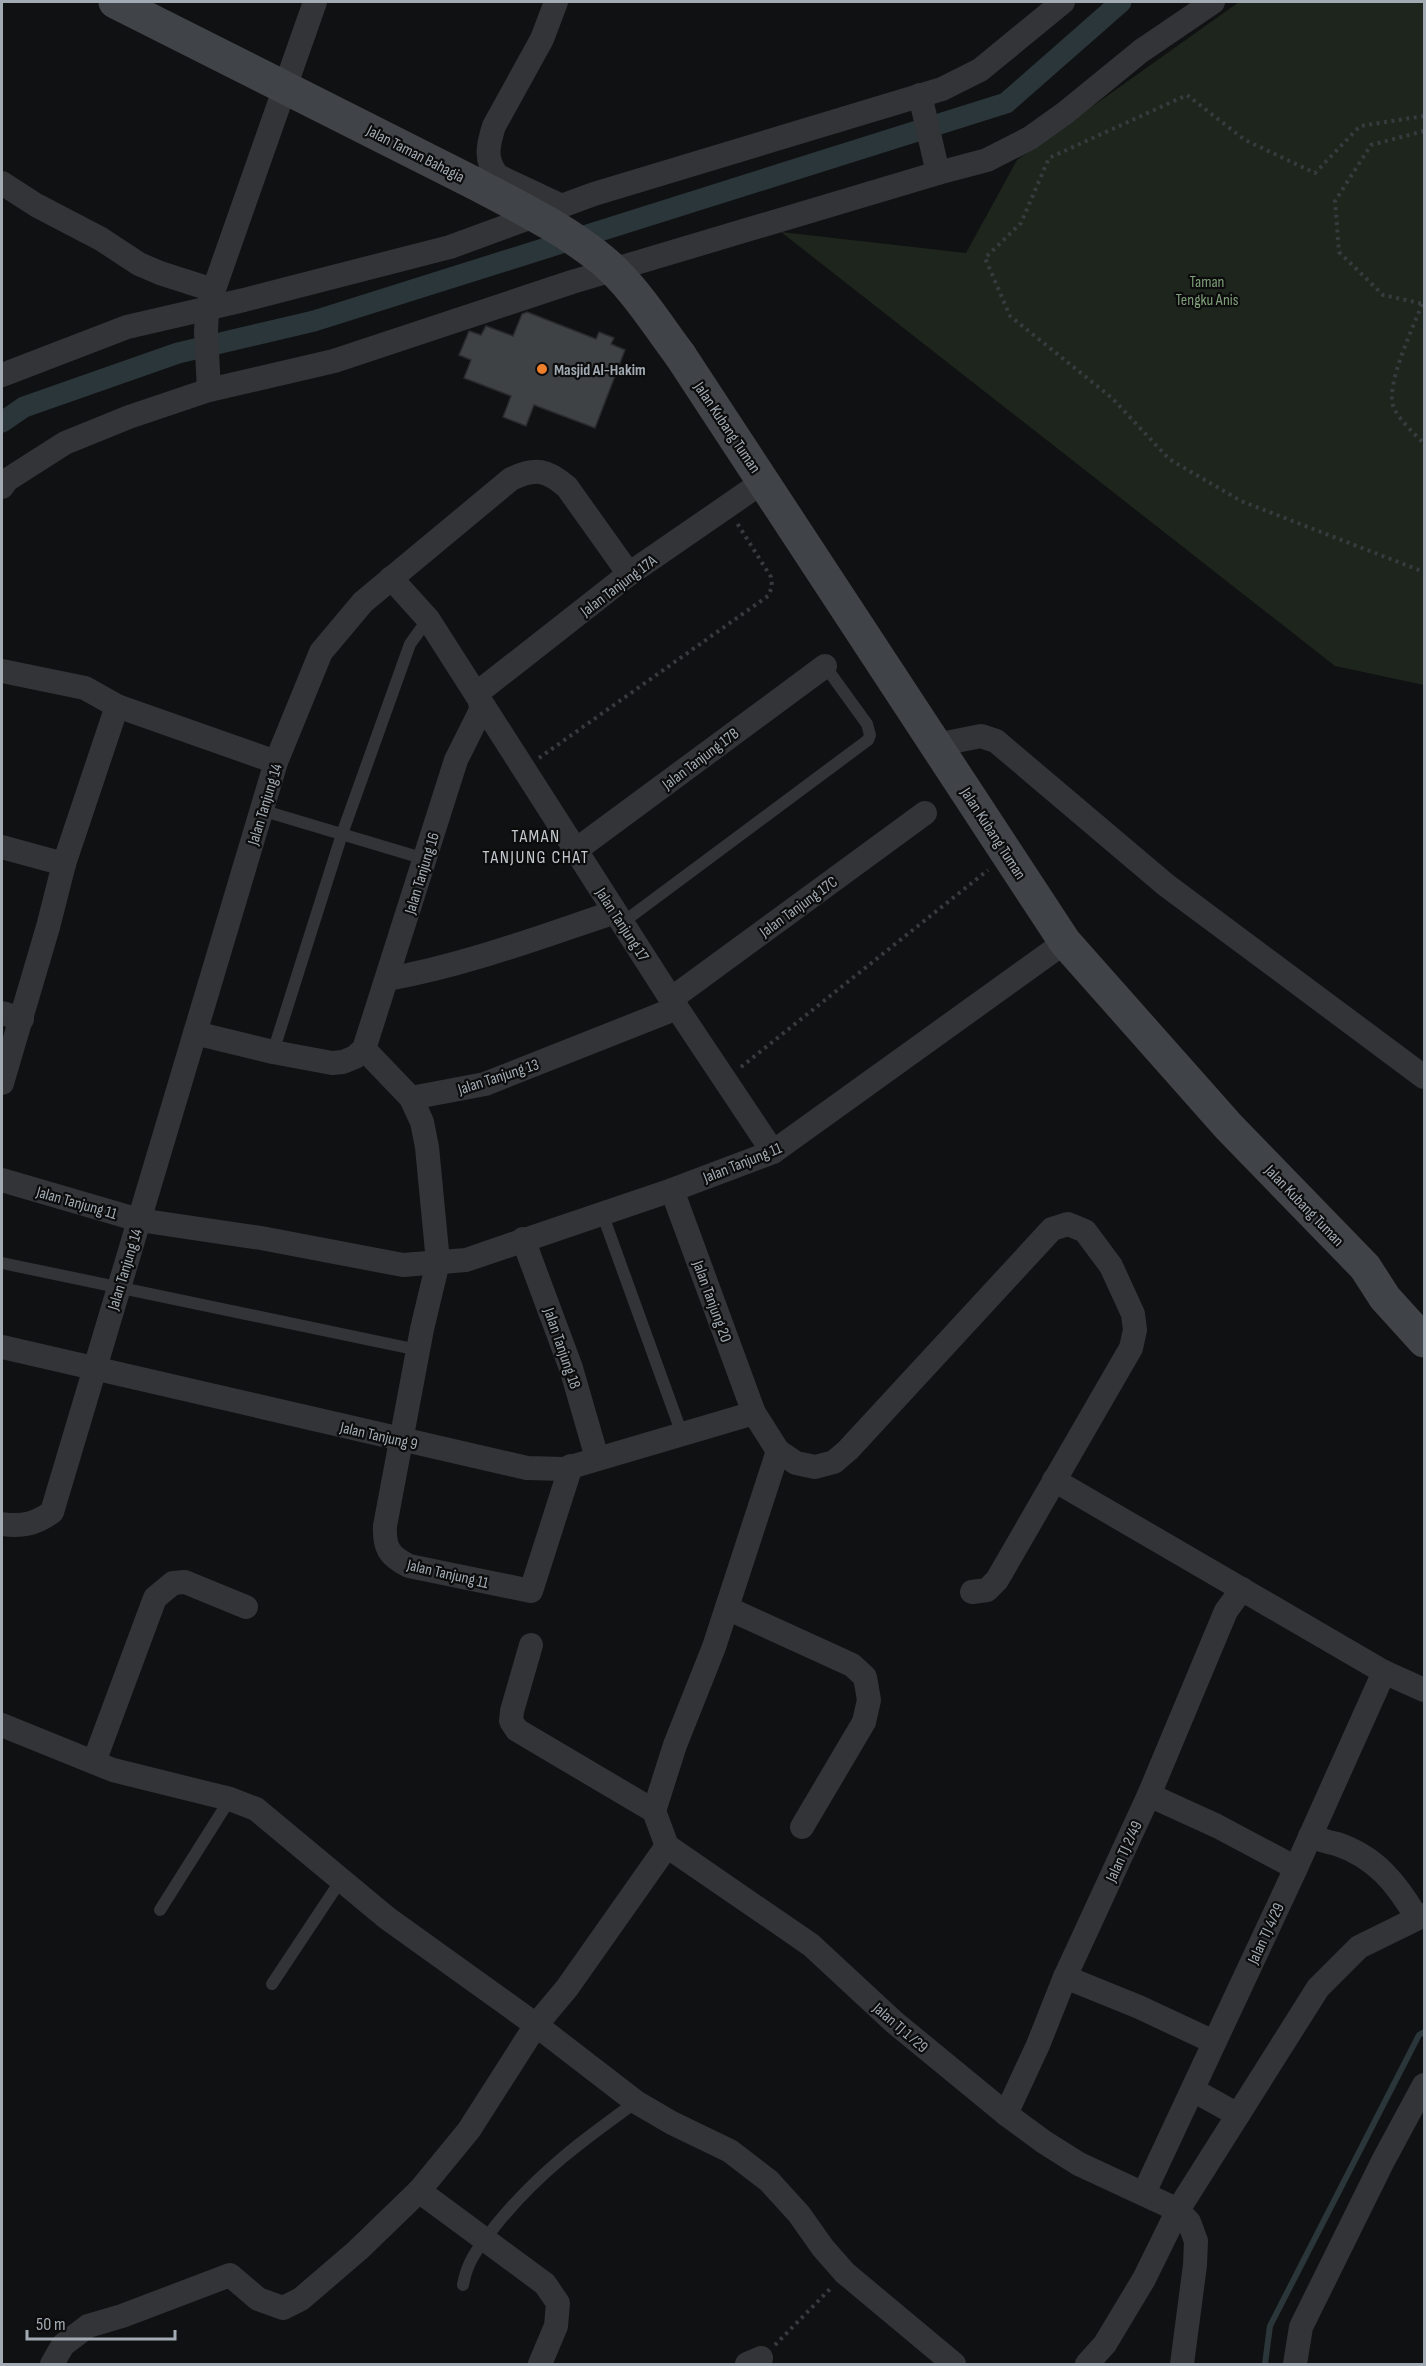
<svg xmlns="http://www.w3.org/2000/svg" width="1426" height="2366" viewBox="0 0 1426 2366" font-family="'Sofia Sans Condensed',sans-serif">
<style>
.green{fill:#1d251d}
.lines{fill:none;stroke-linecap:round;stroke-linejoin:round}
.stream{stroke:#2a363a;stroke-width:6}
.canal{stroke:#2a363a;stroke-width:21}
.building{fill:#3f4245;stroke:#2a2b2e;stroke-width:1.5}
.path{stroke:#383b3e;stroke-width:4;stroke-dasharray:3 4.5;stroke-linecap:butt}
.service{stroke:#323437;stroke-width:12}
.minor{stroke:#323437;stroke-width:24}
.secondary{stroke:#404347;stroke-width:33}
.secondary-bridge{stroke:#404347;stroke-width:33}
.poi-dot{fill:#ef802b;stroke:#0c0c0d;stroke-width:2}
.labels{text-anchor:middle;stroke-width:4.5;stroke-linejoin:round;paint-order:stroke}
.street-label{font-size:16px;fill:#a2abb3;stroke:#0c0c0d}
.park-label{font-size:16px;fill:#7f9e79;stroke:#0c0c0d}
.poi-label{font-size:16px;font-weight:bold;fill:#a2abb3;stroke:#0c0c0d;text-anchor:start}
.neighbourhood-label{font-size:18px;letter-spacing:1.5px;fill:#c3c9cf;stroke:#0c0c0d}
</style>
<rect width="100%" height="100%" fill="#101112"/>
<polygon class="green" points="1239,2 1424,2 1424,685 1335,666 781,232 966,253 1017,160"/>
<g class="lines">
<polyline class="stream" points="1265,2364 1270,2326 1419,2035 1424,2032"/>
<polyline class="canal" points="2,422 24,407 178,353 314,321 1006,103 1121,2"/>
</g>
<polygon class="building" points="527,312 596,339 599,332 614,338 611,344 625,350 595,428 534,405 526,426 503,417 511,396 464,378 471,360 459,355 469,331 481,335 486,326 513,336 522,314"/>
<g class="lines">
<g class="path">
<polyline points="1424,116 1360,126 1315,173 1245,140 1187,95 1049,158 1021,223 985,258 1010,316 1112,398 1169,459 1241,501 1424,572"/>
<polyline points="1424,131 1371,145 1335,201 1339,252 1383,295 1424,304"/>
<path d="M1422 304C1414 326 1384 387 1394 408 1400 421 1415 434 1424 444"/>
<polyline points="539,758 768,596 772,587 771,577 737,523"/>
<polyline points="741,1067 988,870"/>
<polyline points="775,2345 831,2288"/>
</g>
<g class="service">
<polyline points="261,810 425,859"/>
<polyline points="622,923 868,740 870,735 867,724 825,666"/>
<polyline points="273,1052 342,834 410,644 428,619"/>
<polyline points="602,1213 682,1434"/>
<polyline points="2,1263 418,1350"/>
<polyline points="160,1910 230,1799"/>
<polyline points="272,1984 341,1880"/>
<path d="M463 2285C467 2260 481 2244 496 2225 538 2173 583 2140 636 2102"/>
</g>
<g class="minor">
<path d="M556 2 542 39 494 126C488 145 484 160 498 176L562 206"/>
<polyline points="920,95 938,173"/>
<polyline points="2,183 36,205 101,239 139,264 160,273 213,290"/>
<polyline points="2,375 127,327 244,300 450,247 594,194 942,89 980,70 1063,2"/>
<polyline points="209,390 206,332 207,309 315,2"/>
<polyline points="2,487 7,480 65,443 129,417 209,390 334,361 572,282 938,173 987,160 1030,138 1065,113 1141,51 1213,2"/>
<polyline points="391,578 428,619 671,999 773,1152"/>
<polyline points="2,671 85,688 117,706 276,762"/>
<polyline points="476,694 629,574 764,481"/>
<polyline points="936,745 981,736 996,741 1166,885 1424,1077"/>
<polyline points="2,847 64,864"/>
<polyline points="576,850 825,666"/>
<path d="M388 979C466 965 540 937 615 912"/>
<polyline points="671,999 925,813"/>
<polyline points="2,1013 22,1019"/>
<polyline points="195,1033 273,1052 332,1063 343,1062 355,1057 364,1049 456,760 481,710 480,700"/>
<path d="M364 1049 411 1098 422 1122 427 1147 438 1262 422 1329 385 1526C384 1548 389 1556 409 1566L531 1591 571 1466"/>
<polyline points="2,1083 48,927 64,864 117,706"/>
<polyline points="411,1098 485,1084 677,1008"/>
<polyline points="2,1180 139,1220 261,1238 403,1265 466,1260 672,1190 773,1152 1065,942"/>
<polyline points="672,1190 754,1413 778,1451 796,1463 815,1467 834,1462 848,1450 1052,1229 1068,1224 1085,1231 1111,1266 1133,1314 1135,1330 1131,1348 997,1580 987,1590 972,1592"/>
<polyline points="523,1239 571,1368 597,1458"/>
<polyline points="2,1347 527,1468 564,1469 754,1413"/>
<polyline points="1054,1480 1384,1672 1424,1690"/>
<path d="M2 1524C22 1527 35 1524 52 1512L276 762 321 652 363 602 511 479C536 467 547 470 567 487L629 574"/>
<polyline points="727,1608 852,1665 865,1677 869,1700 864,1722 802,1827"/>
<polyline points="531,1645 512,1711 511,1721 517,1730 654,1811"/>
<polyline points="2,1725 113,1770 230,1799 256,1809 387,1918 536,2025 636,2102 672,2123 730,2151 769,2181 799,2214 823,2248 845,2273 954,2364"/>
<polyline points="94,1762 155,1598 173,1583 185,1582 246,1607"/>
<polyline points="1149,1795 1217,1826 1296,1868"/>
<polyline points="654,1811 667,1846 811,1945 894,2022 1006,2114 1044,2142 1079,2164 1178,2210 1189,2222 1196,2241 1195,2265 1182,2364"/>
<polyline points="654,1811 675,1745 714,1647 778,1451"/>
<path d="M1310 1836C1319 1840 1328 1842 1337 1844 1376 1857 1397 1884 1417 1918"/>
<polyline points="1065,1977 1139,2007 1214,2042"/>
<polyline points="1193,2090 1238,2115"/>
<polyline points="1006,2114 1038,2045 1065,1977 1149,1795 1226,1611 1242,1589"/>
<polyline points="419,2191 545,2284 558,2303 556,2326 540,2364"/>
<polyline points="1144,2193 1296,1868 1384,1672"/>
<polyline points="52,2364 63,2345 88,2326 122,2316 230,2275 258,2299 283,2308 301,2299 358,2250 419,2191 469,2130 536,2025 567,1988 667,1846"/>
<polyline points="747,2364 761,2358"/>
<polyline points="1087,2364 1105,2344 1144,2279 1178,2210 1318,1988 1359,1947 1424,1915"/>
<polyline points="1295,2364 1301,2327 1383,2161 1424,2085"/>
</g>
<g class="secondary">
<polyline points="115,2 474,183"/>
<polyline points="680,355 1065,942 1229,1127 1365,1267 1385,1298 1424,1341"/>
</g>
<path class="secondary-bridge" d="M474 183C517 206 563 228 601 259 632 284 656 323 680 355"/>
</g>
<circle class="poi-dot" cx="542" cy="369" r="6"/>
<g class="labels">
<g class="street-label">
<text transform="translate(416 153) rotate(27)" y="6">Jalan Taman Bahagia</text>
<text transform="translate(728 427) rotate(56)" y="6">Jalan Kubang Tuman</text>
<text transform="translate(618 585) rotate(-37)" y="6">Jalan Tanjung 17A</text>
<text transform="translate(700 758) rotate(-37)" y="6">Jalan Tanjung 17B</text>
<text transform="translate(264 804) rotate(-73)" y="6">Jalan Tanjung 14</text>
<text transform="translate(994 833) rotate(57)" y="6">Jalan Kubang Tuman</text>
<text transform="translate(421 873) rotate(-73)" y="6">Jalan Tanjung 16</text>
<text transform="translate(798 906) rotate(-36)" y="6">Jalan Tanjung 17C</text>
<text transform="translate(623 924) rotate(57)" y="6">Jalan Tanjung 17</text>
<text transform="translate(498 1076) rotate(-18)" y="6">Jalan Tanjung 13</text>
<text transform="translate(742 1162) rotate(-22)" y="6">Jalan Tanjung 11</text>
<text transform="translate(77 1202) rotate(16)" y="6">Jalan Tanjung 11</text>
<text transform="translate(1305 1205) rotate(46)" y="6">Jalan Kubang Tuman</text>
<text transform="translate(124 1269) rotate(-73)" y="6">Jalan Tanjung 14</text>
<text transform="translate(713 1301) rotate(70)" y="6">Jalan Tanjung 20</text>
<text transform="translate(563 1348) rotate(71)" y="6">Jalan Tanjung 18</text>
<text transform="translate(379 1435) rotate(13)" y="6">Jalan Tanjung 9</text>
<text transform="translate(448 1573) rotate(13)" y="6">Jalan Tanjung 11</text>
<text transform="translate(1123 1851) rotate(-65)" y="6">Jalan TJ 2/49</text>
<text transform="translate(1265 1933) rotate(-65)" y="6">Jalan TJ 4/29</text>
<text transform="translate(901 2027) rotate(41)" y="6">Jalan TJ 1 /29</text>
</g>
<g class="park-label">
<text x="1207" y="287">Taman<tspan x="1207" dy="18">Tengku Anis</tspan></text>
</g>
<g class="poi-label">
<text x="554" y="375">Masjid Al-Hakim</text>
</g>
<g class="neighbourhood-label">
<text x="536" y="842">TAMAN<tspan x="536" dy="21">TANJUNG CHAT</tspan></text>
</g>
</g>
<rect width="1426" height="2366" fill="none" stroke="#a2abb3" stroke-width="6"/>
<path d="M27 2330v9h148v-9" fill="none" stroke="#a2abb3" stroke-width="3"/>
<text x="36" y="2330" font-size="18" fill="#a2abb3" stroke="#0c0c0d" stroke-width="4.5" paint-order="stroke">50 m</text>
</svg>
